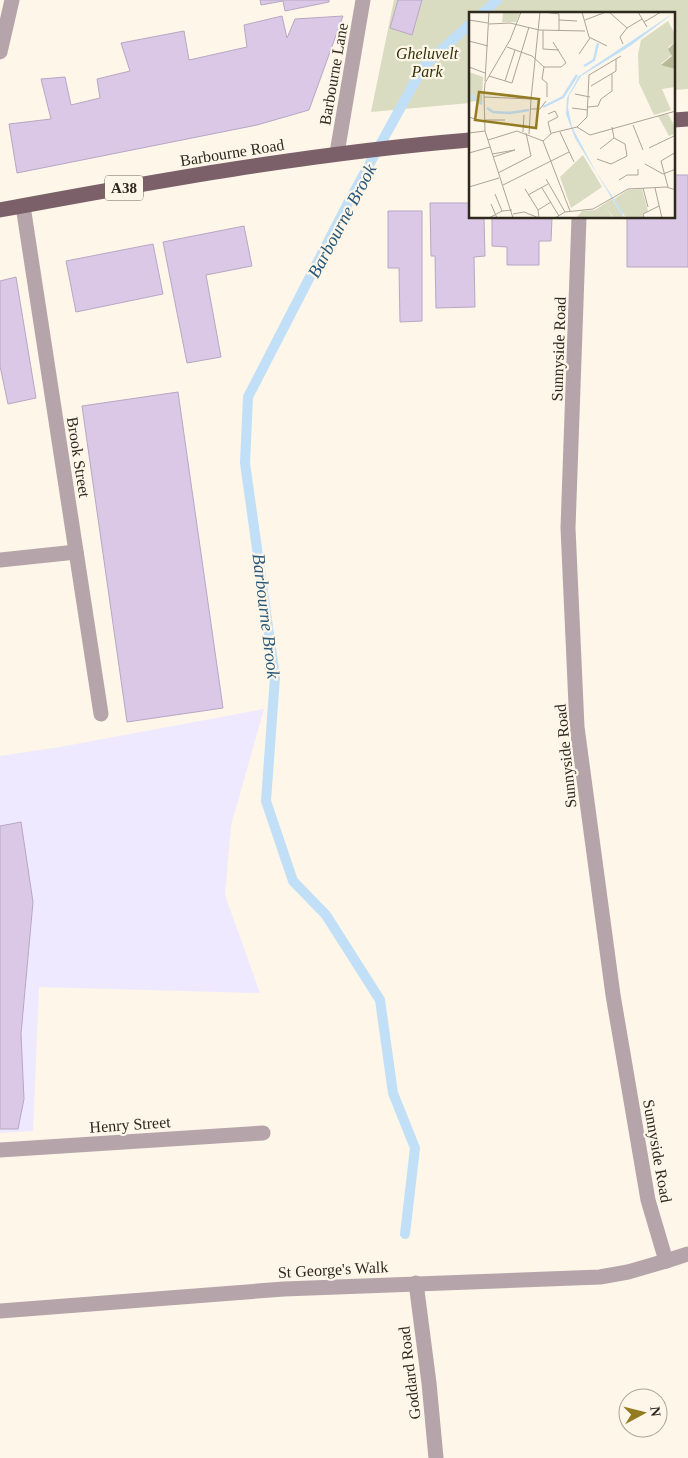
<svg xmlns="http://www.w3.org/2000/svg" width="688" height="1458" viewBox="0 0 688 1458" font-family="'Times New Roman',serif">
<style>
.education{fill:#efe9ff}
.green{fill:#d9dcc1}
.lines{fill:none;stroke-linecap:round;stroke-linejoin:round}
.stream{stroke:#c1dff7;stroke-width:10}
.building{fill:#dac8e6;stroke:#b8a7c4}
.minor{stroke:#b5a4a9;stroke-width:15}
.major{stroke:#7c6069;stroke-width:15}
.labels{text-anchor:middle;stroke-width:4.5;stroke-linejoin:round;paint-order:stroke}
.shield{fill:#fdf6e9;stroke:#6d665a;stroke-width:1}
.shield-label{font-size:15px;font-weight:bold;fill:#2f281c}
.park-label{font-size:16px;font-style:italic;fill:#303207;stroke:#fdf6e9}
.street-label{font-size:16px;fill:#2f281c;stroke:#fdf6e9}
.water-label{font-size:18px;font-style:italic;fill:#275879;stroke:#fdf6e9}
.inset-river{fill:none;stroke:#c1dff7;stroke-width:2.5}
.inset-road{fill:none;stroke:#aba497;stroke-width:1}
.view{fill:#947b22;fill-opacity:0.15;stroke:#947b22;stroke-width:2.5}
.inset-edge{fill:none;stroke:#2f281c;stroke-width:2.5}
</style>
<rect width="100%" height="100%" fill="#fdf6e9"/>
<polygon class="education" points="264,709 231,826 225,895 260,993 39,987 33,1131 0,1133 0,756 60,747"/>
<polygon class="green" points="394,0 688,0 688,89 674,90 674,14 470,14 470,103 371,112"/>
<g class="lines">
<g class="stream">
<polyline points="482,14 497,0"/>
<polyline points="405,1234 415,1148 393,1093 380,1000 326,915 293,881 266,801 275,677 245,463 248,397 348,203 423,67 470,24"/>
</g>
</g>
<g class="building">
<polygon points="260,0 329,0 329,2 285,11 283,1 261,5"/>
<polygon points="398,0 422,0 412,35 390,28"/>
<polygon points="282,16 287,38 295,19 343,16 309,110 257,125 17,173 9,124 51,119 41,79 65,77 71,105 100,98 97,79 130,71 121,43 184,31 189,60 247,47 244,25"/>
<polygon points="674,175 688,175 688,267 627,267 627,218 674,218"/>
<polygon points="430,203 470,203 470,218 484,218 485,256 474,257 475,307 436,308 435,256 431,256"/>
<polygon points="388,211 422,211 422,321 400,322 399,268 388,268"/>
<polygon points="492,218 552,218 551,241 539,241 539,265 507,265 507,247 492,246"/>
<polygon points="244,226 252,266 206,275 221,357 187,363 163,242"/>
<polygon points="153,244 163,294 76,312 66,261"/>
<polygon points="16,277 36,398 8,404 0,366 0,281"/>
<polygon points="178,392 223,708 127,722 82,406"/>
<polygon points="21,822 33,902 21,1034 24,1099 18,1129 0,1129 0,826"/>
</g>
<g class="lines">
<g class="minor">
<polyline points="0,52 12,0"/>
<polyline points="337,153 363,0"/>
<polyline points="23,206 101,714"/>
<polyline points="579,218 568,528 577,727 613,995 648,1200 666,1261 688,1254"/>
<polyline points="0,560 76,552"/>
<polyline points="0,1150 263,1133"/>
<polyline points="416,1283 429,1383 436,1458"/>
<polyline points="0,1311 284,1289 600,1277 628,1272 666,1261"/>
</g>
<g class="major">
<polyline points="674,120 688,119"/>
<path d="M0 210C156 181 312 153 470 140"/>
</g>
</g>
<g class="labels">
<rect class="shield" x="105" y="175.5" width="38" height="25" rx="4"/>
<g class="shield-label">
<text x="124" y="193">A38</text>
</g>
<g class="park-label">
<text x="427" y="59">Gheluvelt<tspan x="427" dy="18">Park</tspan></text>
</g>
<g class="street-label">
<text transform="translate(333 74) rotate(-80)" y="6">Barbourne Lane</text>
<text transform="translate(232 152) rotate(-9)" y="6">Barbourne Road</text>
<text transform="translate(558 349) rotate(-88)" y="6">Sunnyside Road</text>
<text transform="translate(79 457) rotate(81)" y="6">Brook Street</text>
<text transform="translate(565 756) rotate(-96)" y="6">Sunnyside Road</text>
<text transform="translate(130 1124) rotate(-4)" y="6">Henry Street</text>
<text transform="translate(658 1151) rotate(80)" y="6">Sunnyside Road</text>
<text transform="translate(333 1269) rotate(-3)" y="6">St George's Walk</text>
<text transform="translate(409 1373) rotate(-97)" y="6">Goddard Road</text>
</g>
<g class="water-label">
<text transform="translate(342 221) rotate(-62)" y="6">Barbourne Brook</text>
<text transform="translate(266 616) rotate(83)" y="6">Barbourne Brook</text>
</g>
</g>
<g transform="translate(469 12)">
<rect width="206" height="206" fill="#fdf6e9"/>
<path d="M51 0 47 10H33L34 1ZM199 9 206 22V30L199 35 203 43 192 52 206 57V75L193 77 202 98 185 103 170 71 169 42 172 28ZM0 60 14 65 13 93 7 89 0 90ZM199 102 206 115V122L200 124 189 104ZM114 143 133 175 102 196 91 165ZM173 177 179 199 173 202 174 206H157L145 187 159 178ZM143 187 155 206H145L137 196 144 206H107L113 199 126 198Z" fill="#d9dcc1"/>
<path d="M206 30V57L192 53 203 44 199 37Z" fill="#b7ba99"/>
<path d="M206 0 161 34 112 64 100 84 99 96 103 115 127 160 153 199 155 206 106 126 97 102 98 86 110 64Z" fill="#c1dff7"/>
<path class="inset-river" d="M115 54 125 48 129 31M0 82 13 92M74 95 94 85 108 63M18 96 24 100 41 101 60 98"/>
<path class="inset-road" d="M74 0 90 2V19M113 0 120 25 138 34M140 0 158 16 173 7M169 0 178 15M0 8 19 11M90 8 108 9M116 8 137 0M175 10 192 0M20 12 41 11 70 18 116 19M74 18V37L90 38M0 29 19 34M84 30 97 51M154 32 151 25 158 16M38 35 63 44 75 55H92L97 51M110 42 121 26M0 55 16 61M75 55 73 67 78 71V85M20 64 43 71 60 15M16 69 20 0M36 69 46 38M122 74 147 59V47M106 82 121 85M15 85 62 87 71 0M119 95 129 94 132 87 143 79V62M103 96 119 98M62 97H71L77 89M79 102 86 99 89 105 79 110 82 122M0 105 15 110M16 108H36M164 113 174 138M108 115 121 123 207 99M54 120 55 103M91 120 105 150M0 121 16 119M60 122 62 87M19 128 48 119 74 129 83 121 108 115 118 105 120 63 152 44M74 129 101 199M180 136 207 123M131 137 145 126M0 141 21 135M23 142 46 138 24 145M128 147 142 152 158 144 156 132 145 126 143 115M176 152 194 162 207 157M29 161 62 144 57 121M77 167 96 200M150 168 158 163H169V157M34 173 100 140M0 175 30 166M199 175 192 149 207 140M73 176 90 204M174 176 179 195M186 176 193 206M56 177 69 198 70 206M26 182 33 199M59 183 79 172M22 192 28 206M69 198 82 190M44 202 55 200 70 206M20 206 33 199 43 198M44 206 16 119 15 83 16 71 41 28 52 0M86 206 96 200 124 197 159 177 197 175 207 178M175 206 174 202 190 194"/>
<path class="view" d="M10 80 70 87 67 116 6 108Z"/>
<rect width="206" height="206" class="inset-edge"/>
</g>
<g transform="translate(643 1413) rotate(83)"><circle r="24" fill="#fdf6e9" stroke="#aba497"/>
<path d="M0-4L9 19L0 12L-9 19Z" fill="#947b22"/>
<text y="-8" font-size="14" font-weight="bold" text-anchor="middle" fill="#2f281c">N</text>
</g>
</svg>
